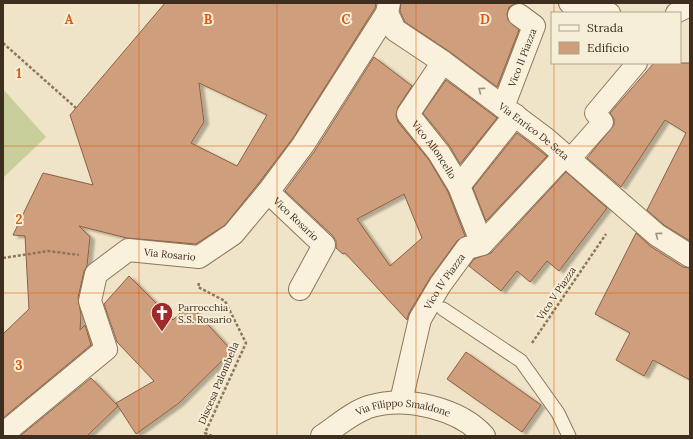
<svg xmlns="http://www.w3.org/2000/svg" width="693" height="439" viewBox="0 0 693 439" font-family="Lora,serif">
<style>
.green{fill:#c9cf9b}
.building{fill:#cf9f7d;stroke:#8d5f41;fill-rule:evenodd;filter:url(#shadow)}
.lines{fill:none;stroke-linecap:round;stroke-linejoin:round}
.service-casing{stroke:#8d765c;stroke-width:15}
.pedestrian-casing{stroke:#8d765c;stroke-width:22}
.minor-casing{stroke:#8d765c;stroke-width:24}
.tertiary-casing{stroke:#8d765c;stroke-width:24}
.path{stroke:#8d765c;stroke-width:2.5;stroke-dasharray:3 2;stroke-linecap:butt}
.service{stroke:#faf1dc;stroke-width:13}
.pedestrian{stroke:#faf1dc;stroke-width:20}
.minor{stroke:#faf1dc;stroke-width:22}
.tertiary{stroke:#faf1dc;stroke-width:22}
.oneway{stroke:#9c907e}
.grid{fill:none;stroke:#df570d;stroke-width:1;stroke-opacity:0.55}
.labels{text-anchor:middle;stroke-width:4;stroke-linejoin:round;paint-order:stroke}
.street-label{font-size:10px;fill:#3d2e20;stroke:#f7eed8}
.poi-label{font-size:10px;fill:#3d2e20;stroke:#f7eed8;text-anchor:start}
.grid-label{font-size:13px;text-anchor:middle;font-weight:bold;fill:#df570d;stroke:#f7eed8;stroke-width:4;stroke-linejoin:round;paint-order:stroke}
</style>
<defs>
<filter id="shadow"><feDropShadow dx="4.5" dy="2.5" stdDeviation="1" flood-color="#0004"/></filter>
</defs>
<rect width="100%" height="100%" fill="#f0e4c8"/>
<polygon class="green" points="3,89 46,137 3,178"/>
<g class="building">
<path d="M165 3H376L375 8 293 138 258 184 225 225 196 244 127 238 79 226 90 237 87 266 84 271 78 298 81 315 80 330 85 325 91 345 3 418V334L29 309 25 236 13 235 43 173 93 185 70 115ZM199 83 267 115 237 166 191 143 204 122Z"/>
<polygon points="401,3 517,3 509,7 507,14 508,20 519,30 497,87 450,52 405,22 400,11"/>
<path d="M374 57 412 86 398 107 396 115 398 122 429 160 448 192 465 236 457 241 430 278 409 313 407 320 345 253 343 254 336 248V241L333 236 285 191 314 152ZM404 194 422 238 390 266 357 219Z"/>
<polygon points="654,63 690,63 690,241 664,225 647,210 686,133 665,120 621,187 587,158 614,125 614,119 610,113"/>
<polygon points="446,80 497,118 460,164 449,145 423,113"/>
<polygon points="517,133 547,156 486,221 473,188"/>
<polygon points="566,172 607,208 559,271 547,261 530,282 517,271 501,291 469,266 474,259 491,253"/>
<polygon points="636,233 650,246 683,267 690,268 690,380 653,360 644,376 616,360 630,333 595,314"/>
<polygon points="129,276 173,320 189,304 232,351 179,403 136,434 116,403 154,381 117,342 104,304"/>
<polygon points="466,352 541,405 522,432 447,379"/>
<polygon points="91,378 118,406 87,436 20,436"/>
</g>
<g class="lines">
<g class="service-casing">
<polyline id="service" points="443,309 521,361 558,413 569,436"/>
</g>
<g class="pedestrian-casing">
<g id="pedestrian">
<polyline points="569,3 572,6 610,13"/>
<polyline points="676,13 690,6"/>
<polyline points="570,159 603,122 595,113 637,63"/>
</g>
</g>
<g class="minor-casing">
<g id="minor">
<path id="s1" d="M389 3 387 13 395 30 443 62 545 138 657 235 690 256"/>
<path id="s2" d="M443 62 408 114 439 153 459 186 482 244"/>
<path id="s3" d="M503 107 534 26 519 15"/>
<polyline points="459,186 515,115"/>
<path id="s4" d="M268 192 324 245 300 289"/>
<path id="s5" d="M401 401 420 319 440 285 467 248 482 244 564 156"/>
<path id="s6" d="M3 434 106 349 90 301 96 274 128 250 199 257 233 234 268 192 303 145 387 13"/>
</g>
</g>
<g class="tertiary-casing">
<g id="tertiary">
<path id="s7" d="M322 436C337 426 355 410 372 406 407 396 460 409 484 436"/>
</g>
</g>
<g class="path">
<polyline points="3,43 76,108"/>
<polyline points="3,258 48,251 79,255"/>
<polyline points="199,283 198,287 225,301 246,343 205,433 212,436"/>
<polyline points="532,343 606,234"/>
</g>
<use href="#service" class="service"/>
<use href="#pedestrian" class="pedestrian"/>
<use href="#minor" class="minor"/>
<use href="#tertiary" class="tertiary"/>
</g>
<defs><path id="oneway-chevron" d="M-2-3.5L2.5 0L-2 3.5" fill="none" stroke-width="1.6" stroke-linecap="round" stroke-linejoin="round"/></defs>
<g class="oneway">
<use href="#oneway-chevron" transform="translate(481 90) rotate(-143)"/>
<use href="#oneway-chevron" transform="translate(658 235) rotate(-143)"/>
</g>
<path class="grid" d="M139 3V436M277 3V436M416 3V436M554 3V13M554 63V436M3 146H690M3 293H690"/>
<defs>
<g id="church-pin" transform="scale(1.15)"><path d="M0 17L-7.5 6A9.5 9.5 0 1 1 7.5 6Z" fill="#9e2a2b" stroke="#f7eed8"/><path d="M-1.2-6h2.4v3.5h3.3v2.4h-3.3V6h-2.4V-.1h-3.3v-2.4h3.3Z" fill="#fff"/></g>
</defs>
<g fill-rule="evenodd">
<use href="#church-pin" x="162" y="313"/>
</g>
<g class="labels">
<g class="street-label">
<text dy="4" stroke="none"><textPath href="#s3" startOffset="53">Vico II Piazza</textPath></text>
<text dy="4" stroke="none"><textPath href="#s1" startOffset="201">Via Enrico De Seta</textPath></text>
<text dy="4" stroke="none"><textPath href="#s2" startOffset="107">Vico Alloncello</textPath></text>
<text dy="4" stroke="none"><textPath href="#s4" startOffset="39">Vico Rosario</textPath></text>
<text dy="4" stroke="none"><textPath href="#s6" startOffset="294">Via Rosario</textPath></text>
<text dy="4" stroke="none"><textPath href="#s5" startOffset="129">Vico IV Piazza</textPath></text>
<text transform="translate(556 293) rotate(-56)" y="4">Vico V Piazza</text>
<text transform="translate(218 383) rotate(-67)" y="4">Discesa Palombella</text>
<text dy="4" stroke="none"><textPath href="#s7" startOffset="90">Via Filippo Smaldone</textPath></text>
</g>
<g class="poi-label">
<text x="178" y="311">Parrocchia<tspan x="178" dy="12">S.S. Rosario</tspan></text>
</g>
</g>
<g class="grid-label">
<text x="69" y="24">A</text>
<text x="208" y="24">B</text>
<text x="346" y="24">C</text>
<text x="485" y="24">D</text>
<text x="19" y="78">1</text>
<text x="19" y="224">2</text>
<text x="19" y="370">3</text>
</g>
<rect width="693" height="439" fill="none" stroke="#3d2e20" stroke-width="8"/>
<rect x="551" y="12" width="130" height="52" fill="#f7eed8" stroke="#ada18e"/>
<rect x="559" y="25" width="20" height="6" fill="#faf1dc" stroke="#ada18e"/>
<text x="587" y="32" font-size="12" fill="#3d2e20">Strada</text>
<rect x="559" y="42" width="20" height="12" fill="#cf9f7d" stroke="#ada18e"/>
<text x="587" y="52" font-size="12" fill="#3d2e20">Edificio</text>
</svg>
